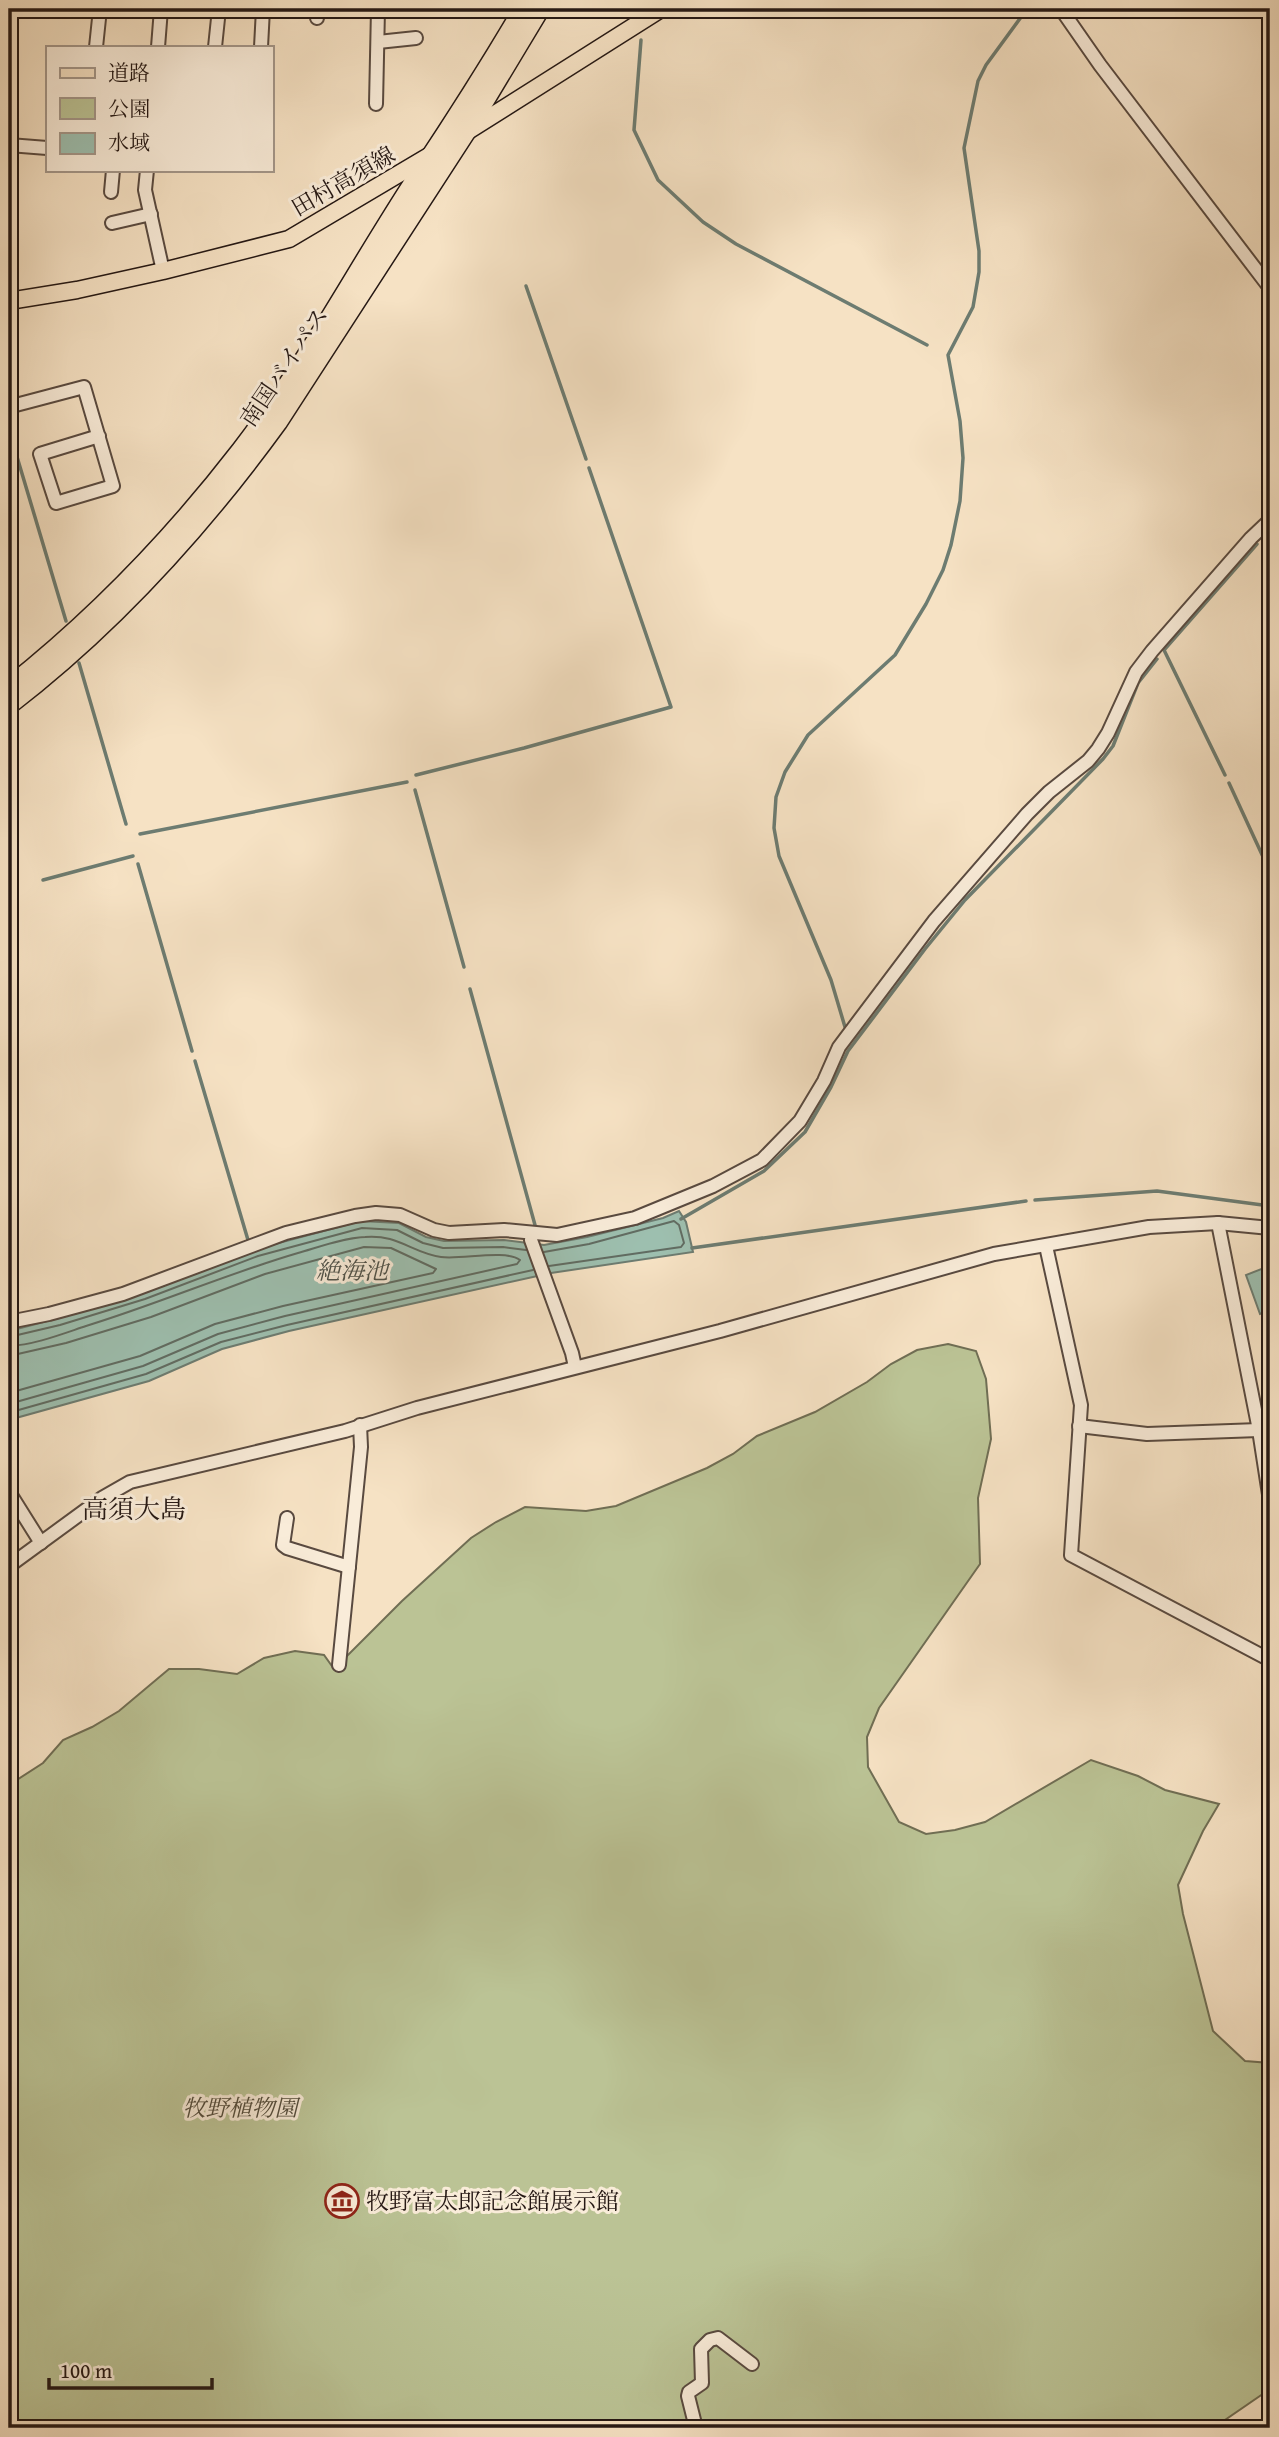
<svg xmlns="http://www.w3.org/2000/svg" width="1279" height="2437" viewBox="0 0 1279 2437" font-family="'Gentium Book Plus','Noto Serif JP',serif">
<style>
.green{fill:#bbc395;stroke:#706e54;stroke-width:2}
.water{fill:#9dbfaf;stroke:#6d7c71;stroke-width:2}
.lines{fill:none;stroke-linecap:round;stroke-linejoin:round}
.shore{stroke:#616c62;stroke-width:2}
.stream{stroke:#6d7c71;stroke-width:3.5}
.minor-casing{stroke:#594a40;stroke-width:16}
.major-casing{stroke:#251814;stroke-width:19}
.highway-casing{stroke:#251814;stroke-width:21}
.minor{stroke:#f9ecd9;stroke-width:12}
.major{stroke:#f6e2c4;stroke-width:16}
.highway{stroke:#f6e2c4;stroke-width:18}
.labels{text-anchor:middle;stroke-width:6;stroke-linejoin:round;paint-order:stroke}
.street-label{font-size:23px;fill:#251814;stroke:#f9ecd9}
.park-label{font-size:23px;font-style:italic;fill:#524b3b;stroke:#f9ecd9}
.poi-label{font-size:23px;fill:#251814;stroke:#f9ecd9;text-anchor:start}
.water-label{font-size:24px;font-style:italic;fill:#4f524a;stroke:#f9ecd9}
.quarter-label{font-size:26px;fill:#251814;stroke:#f9ecd9}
</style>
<rect width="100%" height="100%" fill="#f6e2c4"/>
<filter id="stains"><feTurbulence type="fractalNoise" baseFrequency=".00286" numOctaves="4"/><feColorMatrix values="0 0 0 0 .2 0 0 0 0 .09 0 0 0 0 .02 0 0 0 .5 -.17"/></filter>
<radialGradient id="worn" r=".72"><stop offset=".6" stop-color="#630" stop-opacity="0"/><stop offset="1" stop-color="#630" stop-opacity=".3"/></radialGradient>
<polygon class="green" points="948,1344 976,1351 986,1379 991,1439 978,1498 980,1564 879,1708 867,1737 868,1767 899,1822 926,1834 955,1830 985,1822 1091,1760 1138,1776 1165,1790 1219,1804 1203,1831 1178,1885 1183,1914 1213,2031 1245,2061 1270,2063 1270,2389 1225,2420 1219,2428 670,2428 669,2424 654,2428 9,2428 9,1785 43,1763 63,1740 92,1727 119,1711 169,1669 199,1669 237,1674 264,1658 295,1651 324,1655 334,1669 402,1601 471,1538 496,1522 525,1507 586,1511 616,1506 707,1468 733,1454 757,1436 815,1412 867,1382 891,1364 917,1350"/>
<g class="water">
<polygon points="679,1211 686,1222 693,1252 551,1273 289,1331 222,1349 149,1381 16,1418 9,1424 9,1331 59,1318 142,1292 256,1249 361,1221 399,1223 426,1237 444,1241 504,1240 544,1245 587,1237 663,1218"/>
<polygon points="1264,1268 1270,1284 1270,1310 1260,1314 1246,1275"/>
</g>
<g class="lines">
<g class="shore">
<polyline points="544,1252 589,1244 674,1221 679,1225 684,1243 681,1247 549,1266"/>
<polyline points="9,1337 60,1325 145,1299 258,1256 362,1228 397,1230 423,1243 443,1248 503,1247 526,1250"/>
<path d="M9 1346C34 1345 62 1334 86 1326 158 1304 226 1274 298 1253 319 1247 343 1238 365 1237 398 1234 412 1253 441 1257 461 1260 505 1249 520 1260L517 1264 285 1316 218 1334 143 1366 9 1404"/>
<polyline points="9,1356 66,1343 151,1317 265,1274 364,1247 391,1248 436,1269 433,1273 283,1306 215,1324 140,1356 9,1393"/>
<polyline points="9,1415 15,1411 146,1374 221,1342 287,1325 533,1270"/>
</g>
<g class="stream">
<polyline points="641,40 634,130 658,180 703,222 736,244 927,345"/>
<polyline points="526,286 586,459"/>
<polyline points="9,430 66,621"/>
<polyline points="79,663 126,824"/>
<polyline points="416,775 524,748 671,707 589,468"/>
<polyline points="1225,775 1164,650 1257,544"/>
<polyline points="1229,783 1270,872"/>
<polyline points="415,790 464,967"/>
<polyline points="140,834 407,782"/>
<polyline points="138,864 192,1051"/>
<polyline points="43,880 133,856"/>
<polyline points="470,989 535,1225"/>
<polyline points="845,1027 831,980 779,856 774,828 776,797 785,772 808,735 895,655 926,604 943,570 951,545 960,501 963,458 960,421 948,355 973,307 979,272 979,251 964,148 978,81 986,65 1027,9"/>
<polyline points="195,1061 248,1240"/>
<polyline points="1035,1200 1157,1191 1270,1206"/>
<polyline points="681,1219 764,1171 805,1132 831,1087 848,1051 925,949 965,900 1103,759 1113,746 1138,683 1157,659"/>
<polyline points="692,1248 1026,1201"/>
</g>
<g class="minor-casing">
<g id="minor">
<polyline points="1061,9 1100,65 1270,288"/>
<polyline points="317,18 318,9"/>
<polyline points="378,42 416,38"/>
<polyline points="96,47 100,9"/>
<polyline points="158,47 161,9"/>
<polyline points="215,47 219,9"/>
<polyline points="261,47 263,9"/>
<polyline points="376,104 378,9"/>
<polyline points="9,145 47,148"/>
<polyline points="147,170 145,190 163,271"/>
<polyline points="111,192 113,170"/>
<polyline points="112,223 151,214"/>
<polyline points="9,394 12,406 84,387 113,486 56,503 40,454 99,436"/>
<polyline points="1218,1223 1259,1430 1270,1501"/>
<polyline points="532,1234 531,1240 572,1353 575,1367"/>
<polyline points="1046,1246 1081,1405 1071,1555 1270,1660"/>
<polyline points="9,1322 49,1314 123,1294 286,1233 355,1216 376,1213 400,1215 434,1230 449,1233 504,1230 557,1235 635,1218 713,1186 762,1160 800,1121 824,1081 839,1047 934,921 1027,814 1049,792 1088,761 1098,749 1108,733 1136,672 1152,651 1251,538 1270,520"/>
<polyline points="1079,1426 1147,1434 1259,1430"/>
<polyline points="9,1492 41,1543"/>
<polyline points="287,1518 283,1545 287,1548 349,1567"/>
<polyline points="9,1566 102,1498 130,1482 345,1431 417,1408 720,1331 994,1254 1149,1227 1218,1223 1270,1228"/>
<polyline points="339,1665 361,1447 360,1425"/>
<polyline points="696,2428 688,2396 689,2392 702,2383 701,2349 710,2340 718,2338 752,2364"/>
</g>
</g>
<g class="major-casing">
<g id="major">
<polyline points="468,131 661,9"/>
<polyline points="9,301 77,290 163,271 289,239 429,156"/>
</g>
</g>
<g class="highway-casing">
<g id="highway">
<path d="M9 687C96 618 173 538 241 450 308 363 359 265 419 174 455 120 490 65 523 9"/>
<path d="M9 705C113 625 201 528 278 422L466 132 540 9"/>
</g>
</g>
<use href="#minor" class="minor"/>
<use href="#major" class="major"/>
<use href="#highway" class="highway"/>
</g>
<defs>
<g id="museum-ring" transform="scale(1.75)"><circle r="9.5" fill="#f9ecd9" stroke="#8f2418" stroke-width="1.5"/><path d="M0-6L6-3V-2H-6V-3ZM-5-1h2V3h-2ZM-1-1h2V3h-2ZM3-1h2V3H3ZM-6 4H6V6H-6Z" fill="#8f2418"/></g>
</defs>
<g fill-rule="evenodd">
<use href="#museum-ring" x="342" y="2201"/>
</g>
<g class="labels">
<g class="street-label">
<text transform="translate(343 181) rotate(-30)" y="8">田村高須線</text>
<text transform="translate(284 367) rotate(-56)" y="8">南国バイパス</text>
</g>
<g class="park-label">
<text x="240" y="2116">牧野植物園</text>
</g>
<g class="poi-label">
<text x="366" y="2209">牧野富太郎記念館展示館</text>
</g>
<g class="water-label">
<text x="352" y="1279">絶海池</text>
</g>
<g class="quarter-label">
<text x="134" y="1518">高須大島</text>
</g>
</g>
<rect width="1279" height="2437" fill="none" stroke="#f6e2c4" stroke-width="35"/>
<rect x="10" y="10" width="1258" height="2416" fill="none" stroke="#251814" stroke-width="3.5"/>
<rect x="18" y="18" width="1244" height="2402" fill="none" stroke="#251814" stroke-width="2"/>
<rect x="46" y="46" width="228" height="126" fill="#f9ecd9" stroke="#a4978a" stroke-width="2"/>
<rect x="60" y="68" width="35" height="10" fill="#f6e2c4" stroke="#a4978a" stroke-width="2"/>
<text x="108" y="80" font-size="21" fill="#251814">道路</text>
<rect x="60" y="98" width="35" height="21" fill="#bbc395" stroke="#a4978a" stroke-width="2"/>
<text x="108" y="116" font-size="21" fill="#251814">公園</text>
<rect x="60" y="133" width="35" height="21" fill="#9dbfaf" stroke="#a4978a" stroke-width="2"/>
<text x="108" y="150" font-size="21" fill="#251814">水域</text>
<path d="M49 2378v10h163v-10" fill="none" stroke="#251814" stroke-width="3.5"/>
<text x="60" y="2378" font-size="21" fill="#251814" stroke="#f9ecd9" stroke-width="5" paint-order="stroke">100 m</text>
<rect width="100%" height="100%" filter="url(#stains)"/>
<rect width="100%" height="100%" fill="url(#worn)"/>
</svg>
